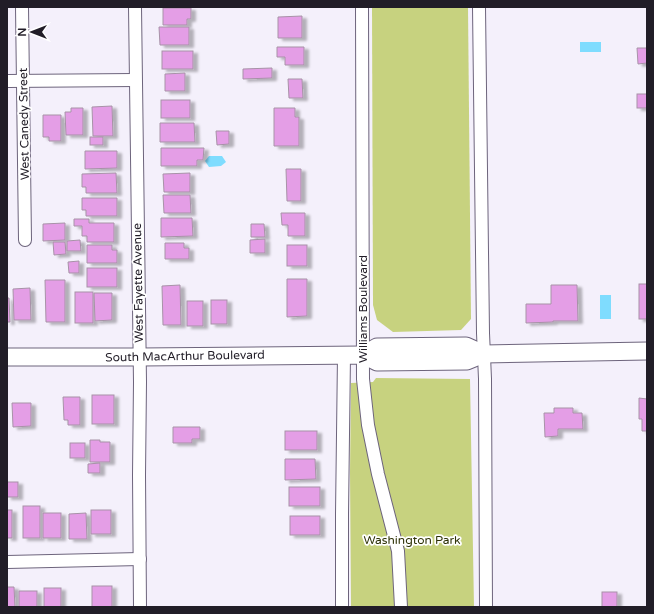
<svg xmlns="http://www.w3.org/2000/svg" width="654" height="614" viewBox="0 0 654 614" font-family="'Varela Round',sans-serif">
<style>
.green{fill:#c7d27f}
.water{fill:#7fdcfe}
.building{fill:#e49ee6;stroke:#a792a7;filter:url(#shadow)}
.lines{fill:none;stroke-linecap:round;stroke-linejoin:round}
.minor-casing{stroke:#6d647c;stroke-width:14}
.secondary-casing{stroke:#6d647c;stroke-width:19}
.minor{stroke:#fff;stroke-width:12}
.secondary{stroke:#fff;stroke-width:17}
.labels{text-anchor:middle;stroke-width:3.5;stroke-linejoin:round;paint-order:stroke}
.street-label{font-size:12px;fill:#211d27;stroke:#fff}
.park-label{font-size:12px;fill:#2c3004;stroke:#fff}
</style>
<defs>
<filter id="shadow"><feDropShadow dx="4.5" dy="2.5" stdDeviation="1" flood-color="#0004"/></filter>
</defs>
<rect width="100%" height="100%" fill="#f4f0fb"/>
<g class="green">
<polygon points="372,7 468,7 471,319 461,330 393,332 377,320 373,305"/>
<polygon points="376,378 470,379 474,607 351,607 350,472 351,383 373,382"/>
</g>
<g class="water">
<rect x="580" y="42" width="21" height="10"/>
<polygon points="209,156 222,156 226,162 221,166 209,167 205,161"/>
<rect x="600" y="295" width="11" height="24"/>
</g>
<g class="building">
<polygon points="163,8 191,8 191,19 187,19 187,25 163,25"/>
<polygon points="302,16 302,38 278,38 278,17"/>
<polygon points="159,27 189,27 189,45 160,45"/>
<polygon points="277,47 304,47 304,65 285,65 285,57 277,57"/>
<polygon points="637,48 647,48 647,63 638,64"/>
<rect x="162" y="51" width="31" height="18"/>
<polygon points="272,68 272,78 243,79 243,69"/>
<polygon points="185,73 185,91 165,91 165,74"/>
<polygon points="288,79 302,79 303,98 289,98"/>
<rect x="637" y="94" width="10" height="14"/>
<rect x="161" y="100" width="29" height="18"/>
<polygon points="112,106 113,136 93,136 92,107"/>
<polygon points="71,108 83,108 83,135 66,135 65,112 71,112"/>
<polygon points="274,108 295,108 295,117 299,117 299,146 274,146"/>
<polygon points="43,115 61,115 61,141 49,141 49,137 43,137"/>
<polygon points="160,123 194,123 195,142 160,142"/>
<polygon points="216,131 229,131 229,144 217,145"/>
<rect x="90" y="137" width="13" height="8"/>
<polygon points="161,148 204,148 203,160 197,160 197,166 161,166"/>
<polygon points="85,151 117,151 117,168 85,169"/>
<polygon points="286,169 301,169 301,201 287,201"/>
<polygon points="116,173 117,193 86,193 86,187 82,187 82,174"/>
<polygon points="190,173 190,192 164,192 163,174"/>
<polygon points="163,195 190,195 191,213 164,213"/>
<polygon points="82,198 117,198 117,216 86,216 86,210 82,210"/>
<polygon points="281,213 305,213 305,236 288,236 288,225 282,225"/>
<polygon points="161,218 192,218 193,236 161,237"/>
<polygon points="74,219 89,219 89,223 114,223 114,242 87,242 87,236 82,236 82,226 74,226"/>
<polygon points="65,223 65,240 43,241 43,224"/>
<polygon points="251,224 264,224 265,237 251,237"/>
<polygon points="265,239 265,253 250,253 250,240"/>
<polygon points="80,240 81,251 67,251 67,241"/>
<polygon points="53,242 65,242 66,254 54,255"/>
<polygon points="165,243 184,243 184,248 189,248 189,259 165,259"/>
<polygon points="87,245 112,245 112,250 117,250 117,263 87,263"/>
<rect x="287" y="245" width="20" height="21"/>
<polygon points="79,261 79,273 69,273 68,262"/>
<rect x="87" y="268" width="30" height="19"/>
<polygon points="287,279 307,279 307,316 287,317"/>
<polygon points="45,280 65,280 65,322 46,322"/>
<rect x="639" y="284" width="8" height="35"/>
<polygon points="180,285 181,325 163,325 162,286"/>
<polygon points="551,285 577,285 578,321 553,321 553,322 526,323 526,304 551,304"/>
<polygon points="30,288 31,320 14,320 13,289"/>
<rect x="75" y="292" width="18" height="31"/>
<polygon points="94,293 112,293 112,320 95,321"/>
<polygon points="7,298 9,298 10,322 7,322"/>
<rect x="211" y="300" width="16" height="24"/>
<rect x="187" y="301" width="16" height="25"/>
<rect x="92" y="395" width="22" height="29"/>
<polygon points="63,397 80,397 80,425 68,425 68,420 64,420"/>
<polygon points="639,398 647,399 647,431 642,431 642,419 639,419"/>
<polygon points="12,403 31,403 31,426 13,427"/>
<polygon points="554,408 573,408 573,413 582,413 583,429 558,429 558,436 545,437 544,413 554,413"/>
<polygon points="173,427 200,427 200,439 192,439 192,443 173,443"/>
<rect x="285" y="431" width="32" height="19"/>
<polygon points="90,440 100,440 100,442 110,442 110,462 90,462"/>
<rect x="70" y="443" width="15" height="15"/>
<polygon points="285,459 315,459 316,479 285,480"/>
<polygon points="100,463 100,473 88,473 88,464"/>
<rect x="7" y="482" width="11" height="15"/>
<rect x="289" y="487" width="31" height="19"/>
<rect x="23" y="506" width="17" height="32"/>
<rect x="7" y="510" width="5" height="28"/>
<rect x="91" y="510" width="20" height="24"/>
<rect x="43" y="513" width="18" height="25"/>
<polygon points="86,513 87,539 69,539 69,514"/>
<rect x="290" y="516" width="30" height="19"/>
<rect x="92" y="586" width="20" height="21"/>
<polygon points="7,587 14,587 15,607 7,607"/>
<rect x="44" y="588" width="17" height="19"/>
<rect x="19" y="591" width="18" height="16"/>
<rect x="602" y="592" width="15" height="15"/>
</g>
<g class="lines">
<g class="minor-casing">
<g id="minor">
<polyline points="22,7 25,240"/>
<polyline points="135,7 140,382 139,475 140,607"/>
<polyline points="362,7 363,379 368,425 378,474 398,551 401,607"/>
<polyline points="479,7 483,333 485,379 486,607"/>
<polyline points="7,81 135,80"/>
<polyline points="7,562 140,559"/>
<polyline points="342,607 342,514 344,355"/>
</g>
</g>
<g class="secondary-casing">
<g id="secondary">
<polyline points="363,355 377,347 466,346 484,354 647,351"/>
<polyline points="7,357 140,357 363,355 377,362 467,361 484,354"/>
</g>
</g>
<use href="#minor" class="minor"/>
<use href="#secondary" class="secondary"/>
</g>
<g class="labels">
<g class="street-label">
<text transform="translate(24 124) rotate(-91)" y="4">West Canedy Street</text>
<text transform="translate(138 283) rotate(-91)" y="4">West Fayette Avenue</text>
<text transform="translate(363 309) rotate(-90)" y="4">Williams Boulevard</text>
<text transform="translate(185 356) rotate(-1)" y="4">South MacArthur Boulevard</text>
</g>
<g class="park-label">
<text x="412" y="544">Washington Park</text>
</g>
</g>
<rect width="654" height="614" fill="none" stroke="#211d27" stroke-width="16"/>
<g transform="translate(32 32) rotate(270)" stroke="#ffffff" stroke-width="3" paint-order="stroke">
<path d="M0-3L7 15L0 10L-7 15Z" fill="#211d27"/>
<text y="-6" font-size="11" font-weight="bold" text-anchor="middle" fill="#211d27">N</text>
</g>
</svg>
